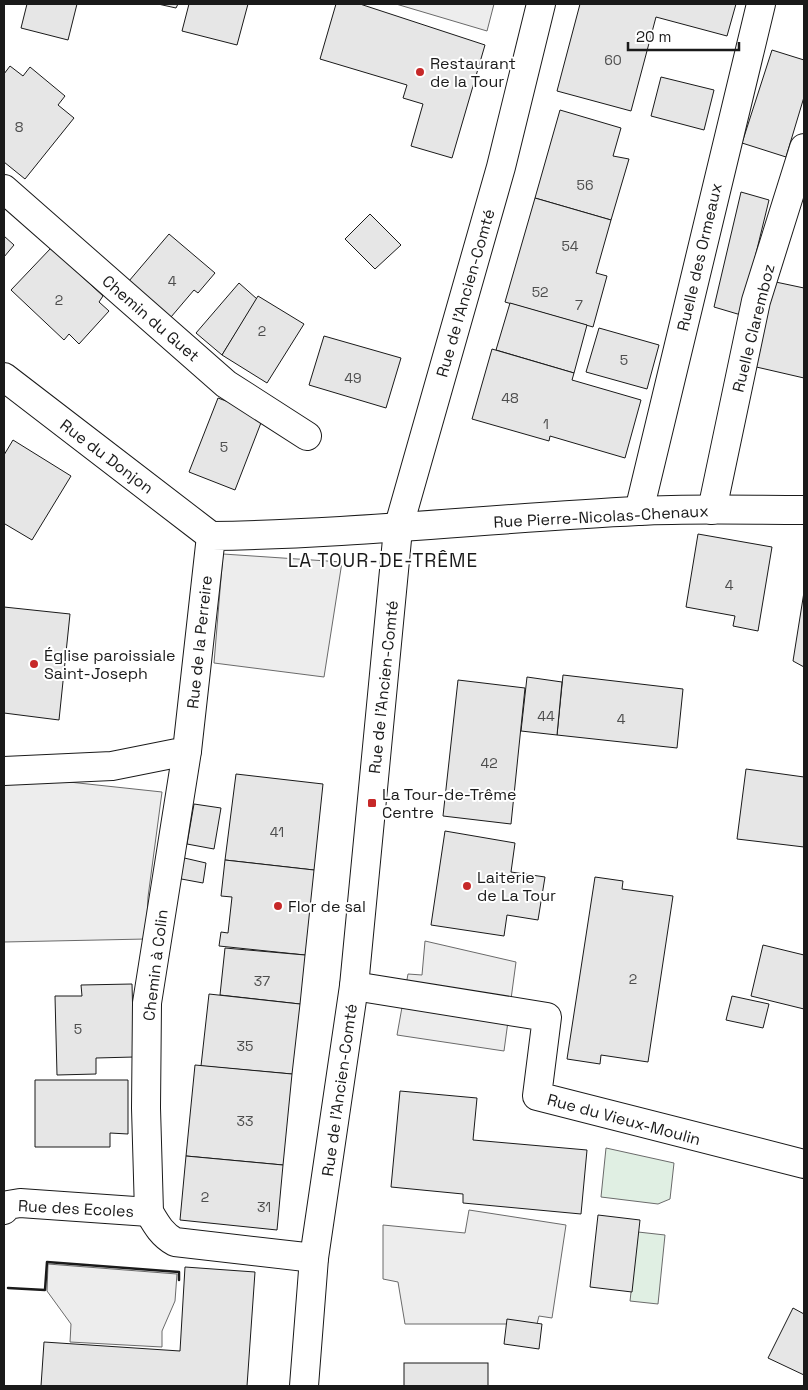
<svg xmlns="http://www.w3.org/2000/svg" width="808" height="1390" viewBox="0 0 808 1390" font-family="'Space Grotesk',sans-serif">
<style>
.green{fill:#e0efe3;stroke:#6a6a6a}
.parking{fill:#ededed;stroke:#6a6a6a}
.building{fill:#e6e6e6;stroke:#1a1a1a}
.lines{fill:none;stroke-linecap:round;stroke-linejoin:round}
.minor-casing{stroke:#1a1a1a;stroke-width:30}
.major-casing{stroke:#1a1a1a;stroke-width:30}
.minor{stroke:#fff;stroke-width:28}
.major{stroke:#fff;stroke-width:28}
.wall{stroke:#1a1a1a;stroke-width:2.5}
.poi-dot{fill:#c62828;stroke:#fff;stroke-width:2}
.labels{text-anchor:middle;stroke-width:4;stroke-linejoin:round;paint-order:stroke}
.number-label{font-size:14px;fill:#4d4d4d}
.poi-label{font-size:16px;fill:#1a1a1a;stroke:#fff;text-anchor:start}
.street-label{font-size:16px;fill:#1a1a1a;stroke:#fff}
.quarter-label{font-size:19px;letter-spacing:1px;fill:#1a1a1a;stroke:#fff}
</style>
<rect width="100%" height="100%" fill="#fff"/>
<g class="green">
<polygon points="606,1148 674,1163 670,1199 658,1204 601,1197"/>
<polygon points="638,1232 665,1235 658,1304 630,1301"/>
</g>
<g class="parking">
<polygon points="396,4 494,4 487,31"/>
<polygon points="223,554 342,562 324,677 214,663"/>
<polygon points="4,775 162,792 148,897 146,939 4,942"/>
<polygon points="425,941 516,962 504,1051 397,1035 408,974 422,975"/>
<polygon points="469,1210 566,1225 552,1318 539,1316 537,1324 405,1324 398,1282 383,1279 383,1225 465,1233"/>
<polygon points="48,1264 177,1274 175,1301 162,1331 162,1347 70,1342 71,1324 47,1291"/>
</g>
<g class="building">
<polygon points="27,4 77,4 68,40 21,28"/>
<polygon points="158,4 178,4 176,8"/>
<polygon points="189,4 248,4 237,45 182,31"/>
<polygon points="336,4 360,4 485,45 452,158 411,146 423,104 403,98 407,85 320,59"/>
<polygon points="580,4 736,4 727,36 656,17 631,111 557,91"/>
<polygon points="772,50 804,60 804,97 786,157 742,143"/>
<polygon points="10,66 23,76 30,67 65,96 58,105 74,118 25,179 4,162 4,74"/>
<polygon points="661,77 714,90 704,130 651,116"/>
<polygon points="560,110 621,128 613,156 629,159 611,220 535,198"/>
<polygon points="741,192 769,200 741,315 714,307"/>
<polygon points="535,198 611,220 596,273 607,276 593,327 505,302"/>
<polygon points="370,214 401,245 375,269 345,239"/>
<polygon points="169,234 215,273 198,293 194,290 171,317 129,281"/>
<polygon points="4,236 14,245 4,257"/>
<polygon points="51,248 103,296 99,302 109,311 79,344 69,334 64,340 11,290"/>
<polygon points="771,281 804,288 804,378 752,366"/>
<polygon points="239,283 257,299 222,355 196,333"/>
<polygon points="258,296 304,324 267,383 222,355"/>
<polygon points="510,303 587,325 574,373 496,350"/>
<polygon points="599,328 659,345 647,389 586,372"/>
<polygon points="324,336 401,358 386,408 309,385"/>
<polygon points="492,349 574,373 572,380 641,400 625,458 550,436 549,441 472,419"/>
<polygon points="218,398 264,415 235,490 189,472"/>
<polygon points="13,440 71,476 32,540 5,524 4,525 4,455"/>
<polygon points="698,534 772,547 758,631 733,626 735,616 686,607"/>
<polygon points="804,592 804,667 793,661"/>
<polygon points="4,607 70,614 59,720 4,713"/>
<polygon points="563,675 683,689 677,748 557,735"/>
<polygon points="527,677 562,682 557,735 521,731"/>
<polygon points="458,680 525,688 511,824 443,816"/>
<polygon points="746,769 804,777 804,847 737,839"/>
<polygon points="236,774 323,784 314,870 225,860"/>
<polygon points="194,804 221,808 214,849 187,844"/>
<polygon points="445,831 515,843 511,872 545,877 538,920 507,915 504,936 431,925"/>
<polygon points="180,857 206,863 203,883 176,878"/>
<polygon points="225,860 314,870 305,955 219,946 221,932 228,933 232,897 221,896"/>
<polygon points="595,877 623,881 622,889 673,896 648,1062 601,1055 600,1064 567,1059"/>
<polygon points="763,945 804,955 804,1009 751,996"/>
<polygon points="225,948 305,955 300,1004 220,995"/>
<polygon points="132,984 134,1057 96,1058 96,1074 57,1075 55,996 82,996 81,985"/>
<polygon points="209,994 300,1004 292,1074 201,1066"/>
<polygon points="732,996 769,1004 763,1028 726,1020"/>
<polygon points="195,1065 292,1074 283,1165 186,1156"/>
<polygon points="35,1080 128,1080 128,1134 110,1133 110,1147 35,1147"/>
<polygon points="400,1091 477,1098 473,1140 587,1150 581,1214 463,1203 463,1194 391,1187"/>
<polygon points="186,1156 283,1165 277,1230 180,1220"/>
<polygon points="598,1215 640,1220 632,1292 590,1287"/>
<polygon points="185,1267 255,1272 247,1386 41,1386 44,1342 180,1351"/>
<polygon points="793,1308 804,1314 804,1375 768,1358"/>
<polygon points="507,1319 542,1324 539,1349 504,1344"/>
<rect x="404" y="1363" width="84" height="23"/>
</g>
<g class="lines">
<g class="minor-casing">
<g id="minor">
<polyline points="4,189 226,384 307,436"/>
<polyline points="4,377 211,536"/>
<polyline points="712,510 756,301 804,148"/>
<polyline points="639,511 761,4"/>
<path d="M187 751 147 1003 146 1108 149 1212C156 1224 162 1235 175 1242L314 1258"/>
<path d="M4 771 112 766 187 751 211 536C354 534 495 518 638 511 693 508 749 510 804 510"/>
<polyline points="354,986 547,1017 537,1096 804,1164"/>
<polyline points="4,1210 8,1205 20,1203 149,1212"/>
</g>
</g>
<g class="major-casing">
<polyline id="major" points="304,1386 314,1258 354,986 398,529 501,167 541,4"/>
</g>
<use href="#minor" class="minor"/>
<use href="#major" class="major"/>
<polyline class="wall" points="8,1288 45,1290 47,1262 179,1272 179,1280"/>
</g>
<g class="poi-dot">
<circle cx="420" cy="72" r="5"/>
<circle cx="34" cy="664" r="5"/>
<rect x="367" y="798" width="10" height="10" rx="2.5"/>
<circle cx="467" cy="886" r="5"/>
<circle cx="278" cy="906" r="5"/>
</g>
<g class="labels">
<g class="number-label">
<text x="613" y="65">60</text>
<text x="19" y="132">8</text>
<text x="585" y="190">56</text>
<text x="570" y="251">54</text>
<text x="172" y="286">4</text>
<text x="540" y="297">52</text>
<text x="59" y="305">2</text>
<text x="579" y="310">7</text>
<text x="262" y="336">2</text>
<text x="624" y="365">5</text>
<text x="353" y="383">49</text>
<text x="510" y="403">48</text>
<text x="546" y="429">1</text>
<text x="224" y="452">5</text>
<text x="729" y="590">4</text>
<text x="546" y="721">44</text>
<text x="621" y="724">4</text>
<text x="489" y="768">42</text>
<text x="277" y="837">41</text>
<text x="633" y="984">2</text>
<text x="262" y="986">37</text>
<text x="78" y="1034">5</text>
<text x="245" y="1051">35</text>
<text x="245" y="1126">33</text>
<text x="205" y="1202">2</text>
<text x="264" y="1212">31</text>
</g>
<g class="poi-label">
<text x="430" y="69">Restaurant<tspan x="430" dy="18">de la Tour</tspan></text>
<text x="44" y="661">Église paroissiale<tspan x="44" dy="18">Saint-Joseph</tspan></text>
<text x="382" y="800">La Tour-de-Trême<tspan x="382" dy="18">Centre</tspan></text>
<text x="477" y="883">Laiterie<tspan x="477" dy="18">de La Tour</tspan></text>
<text x="288" y="912">Flor de sal</text>
</g>
<g class="street-label">
<text transform="translate(699 257) rotate(-77)" y="6">Ruelle des Ormeaux</text>
<text transform="translate(465 293) rotate(-74)" y="6">Rue de l'Ancien-Comté</text>
<text transform="translate(151 318) rotate(41)" y="6">Chemin du Guet</text>
<text transform="translate(753 328) rotate(-76)" y="6">Ruelle Claremboz</text>
<text transform="translate(107 456) rotate(37)" y="6">Rue du Donjon</text>
<text transform="translate(601 516) rotate(-3)" y="6">Rue Pierre-Nicolas-Chenaux</text>
<text transform="translate(199 642) rotate(-84)" y="6">Rue de la Perreire</text>
<text transform="translate(383 687) rotate(-84)" y="6">Rue de l'Ancien-Comté</text>
<text transform="translate(155 965) rotate(-83)" y="6">Chemin à Colin</text>
<text transform="translate(339 1090) rotate(-82)" y="6">Rue de l'Ancien-Comté</text>
<text transform="translate(624 1119) rotate(15)" y="6">Rue du Vieux-Moulin</text>
<text transform="translate(76 1208) rotate(3)" y="6">Rue des Ecoles</text>
</g>
<g class="quarter-label">
<text x="383" y="567">LA TOUR-DE-TRÊME</text>
</g>
</g>
<rect width="808" height="1390" fill="none" stroke="#1a1a1a" stroke-width="10"/>
<path d="M628 42v8h111v-8" fill="none" stroke="#1a1a1a" stroke-width="2.5"/>
<text x="636" y="42" font-size="15" fill="#1a1a1a" stroke="#ffffff" stroke-width="4" paint-order="stroke">20 m</text>
</svg>
